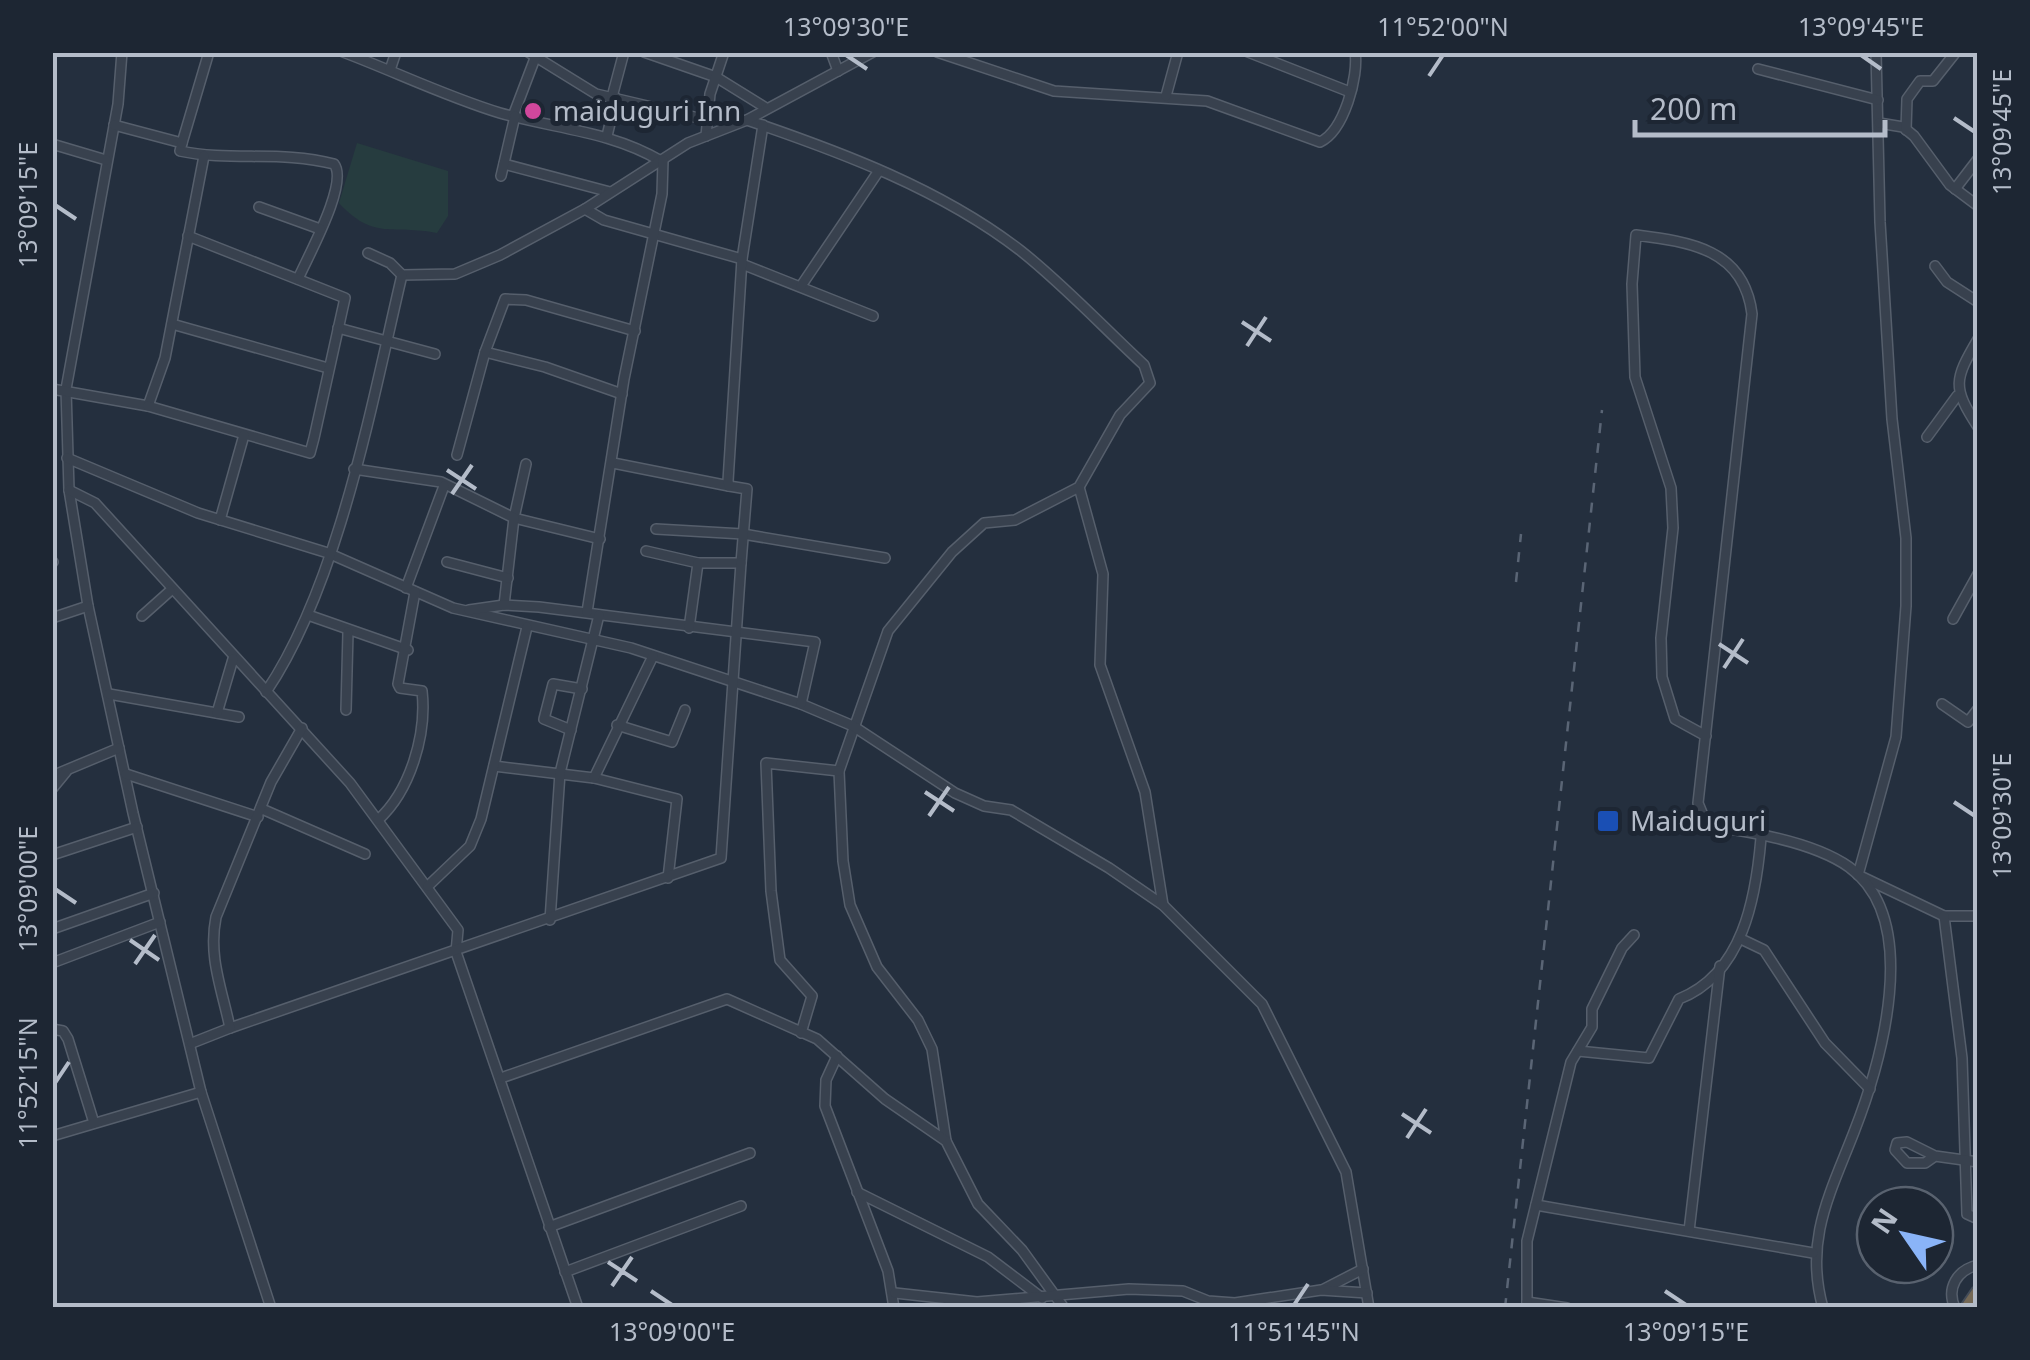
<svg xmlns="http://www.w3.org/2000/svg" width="2030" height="1360" viewBox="0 0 2030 1360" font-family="'Noto Sans',sans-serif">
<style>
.green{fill:#263c3f}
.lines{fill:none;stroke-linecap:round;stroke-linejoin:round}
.minor-casing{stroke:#565f6c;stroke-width:12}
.highway-casing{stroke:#434c59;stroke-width:16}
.minor{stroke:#38414e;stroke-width:9}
.highway{stroke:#746855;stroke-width:12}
.rail{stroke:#5a6575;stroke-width:2.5;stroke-dasharray:10 10;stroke-linecap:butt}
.ticks{fill:none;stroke:#b4bcc9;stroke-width:4}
.hotel-dot{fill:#d1479c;stroke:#1d2633;stroke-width:4}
.transit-dot{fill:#1a4fb4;stroke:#1d2633;stroke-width:4}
.labels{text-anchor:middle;stroke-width:10;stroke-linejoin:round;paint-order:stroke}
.poi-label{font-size:28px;fill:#b4bcc9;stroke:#1d2633;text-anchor:start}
.neatline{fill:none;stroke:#b4bcc9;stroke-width:4}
.ticks-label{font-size:25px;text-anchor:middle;fill:#b4bcc9}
</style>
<rect width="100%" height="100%" fill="#242f3e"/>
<path class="green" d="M357 143 448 171V216L437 233C392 224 374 241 339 203Z"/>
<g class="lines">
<g class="minor-casing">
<g id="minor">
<polyline points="122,52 118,104 66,389 69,490 88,606 133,813 201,1092 271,1308"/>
<path d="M343 52C396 72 447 97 500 113 556 129 610 131 661 161"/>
<polyline points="528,52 596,94 707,120"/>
<polyline points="644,52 716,77 766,108"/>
<polyline points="831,52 838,71"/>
<path d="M937 52 1054 91 1207 101 1320 142C1344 131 1359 76 1355 52"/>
<polyline points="1248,52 1350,92"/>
<polyline points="1876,52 1880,222 1892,419 1906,538 1906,606 1896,737 1858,875 1944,916 1978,916"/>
<polyline points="1758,69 1878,100"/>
<polyline points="390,70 396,52"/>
<polyline points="1166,96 1178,52"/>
<polyline points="612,97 624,52"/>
<polyline points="513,116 537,53"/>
<path d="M747 120C841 152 941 189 1021 251 1065 286 1103 327 1144 365L1150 383 1120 415 1079 487 1015 520 984 523 952 552 888 631 839 771 843 861 850 905 877 967 918 1020 932 1049 946 1141"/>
<polyline points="1879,123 1903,127 1914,136 1950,185 1978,206"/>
<path d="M114 125 182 143 180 151C231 162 281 150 334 164 349 183 308 256 298 279"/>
<polyline points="1906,130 1907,99 1920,81 1933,81 1956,52"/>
<polyline points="607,136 616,98"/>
<polyline points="706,136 710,94 724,52"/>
<polyline points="182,143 209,52"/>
<polyline points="52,144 106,160"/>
<polyline points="504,164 610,192"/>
<polyline points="501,176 515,116"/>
<polyline points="1955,189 1978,159"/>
<polyline points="259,207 320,229"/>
<polyline points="585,209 604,220 742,259"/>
<polyline points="368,253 390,263 402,275 455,274 500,255 585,209 688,143 747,120 873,52"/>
<polyline points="742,264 873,316"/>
<polyline points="1935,266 1947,282 1978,302"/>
<polyline points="801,286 878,172"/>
<polyline points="172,324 328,368"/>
<polyline points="338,328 435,354"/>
<path d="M1978 339C1954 380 1952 387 1978 427"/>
<polyline points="485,352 545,367 622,394"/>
<polyline points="52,389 148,406 165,358 204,156"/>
<polyline points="148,406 310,453 314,438 345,298 188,236"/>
<polyline points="1927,437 1957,396"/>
<polyline points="457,455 485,352 505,299 526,300 635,331"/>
<polyline points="67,458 198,513 328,553 453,608 631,648 801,704 853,726 955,793 984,806 1011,810 1109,868 1163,905 1262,1004 1346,1172 1369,1308"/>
<polyline points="613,463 729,486"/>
<polyline points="526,464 514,518 600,539"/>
<polyline points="354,469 441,482 514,518 504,605"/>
<polyline points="1079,487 1103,574 1100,665 1145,792 1163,905"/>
<polyline points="69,490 95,503 350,783 458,930 456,952 578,1308"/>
<polyline points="220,520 244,435"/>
<polyline points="656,529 743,534 885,558"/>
<polyline points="646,551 698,563"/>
<polyline points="52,562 53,562"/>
<polyline points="447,562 508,578"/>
<polyline points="406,588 444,486"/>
<polyline points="469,610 504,605 539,607 815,642 801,704"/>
<polyline points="587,612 624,379 662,194 663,160"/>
<polyline points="308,615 408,650"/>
<polyline points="142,616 170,591"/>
<polyline points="52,618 88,606"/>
<polyline points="1953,619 1978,574"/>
<polyline points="689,628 698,563 741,563 747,489 729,486 728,481 742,259 763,125"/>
<path d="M266 692C339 584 372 402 402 275"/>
<polyline points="109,694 239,717"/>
<polyline points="1942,704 1968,722 1978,709"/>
<polyline points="346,710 348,632"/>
<polyline points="217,713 233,659"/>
<polyline points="617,725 672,742 685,710"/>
<polyline points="571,730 544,719 553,684 582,689"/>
<path d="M1706 736 1675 719 1662 677 1661 638 1673 528 1671 488 1635 377 1632 284 1636 235C1690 242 1744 249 1752 314L1698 803 1707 825"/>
<polyline points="494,766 594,778 677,799 668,878"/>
<polyline points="126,774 258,817"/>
<polyline points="52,776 119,748"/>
<polyline points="594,778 653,656"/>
<polyline points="52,789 66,772"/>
<polyline points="262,809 365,854"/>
<path d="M378 820C410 791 427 735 422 691L400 688 398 684 415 592"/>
<path d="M1681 822C1731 829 1808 838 1849 867 1923 920 1881 1063 1854 1132 1830 1194 1804 1240 1823 1308"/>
<polyline points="52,855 137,827"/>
<polyline points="428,886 470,846 481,819 527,627"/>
<polyline points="1944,916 1962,1058 1967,1214 1978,1219"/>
<polyline points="550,920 560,773 599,615"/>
<polyline points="52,929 154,893"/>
<polyline points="1741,939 1764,950 1825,1043 1870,1089"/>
<polyline points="52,963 160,922"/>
<polyline points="230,1028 721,858 741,563"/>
<polyline points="52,1029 63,1031 68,1039 94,1123"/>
<polyline points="801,1033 812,996 780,960 771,891 766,763 839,771"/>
<path d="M192 1043 230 1028C222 989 208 957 216 917L271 782 302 728"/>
<path d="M1578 1051 1649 1058 1679 999C1743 974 1756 897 1761 838"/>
<polyline points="837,1056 826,1080 825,1106 888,1271 894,1308"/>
<polyline points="501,1078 727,999 817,1039 885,1099 946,1141 978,1204 1022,1250 1064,1308"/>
<polyline points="52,1136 201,1092"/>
<polyline points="1935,1156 1925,1163 1907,1163 1895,1150 1897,1143 1907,1142 1935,1156 1978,1162"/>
<polyline points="857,1192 988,1257 1042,1298"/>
<polyline points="1536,1205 1813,1253"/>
<polyline points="549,1227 750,1153"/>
<polyline points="1689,1231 1720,966"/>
<polyline points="565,1272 741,1206"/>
<polyline points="1324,1289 1363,1269"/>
<polyline points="895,1293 977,1302 1129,1289 1183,1291 1208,1301 1235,1303 1321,1290 1367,1293"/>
<polyline points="1527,1302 1567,1308"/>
<polyline points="1527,1308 1527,1241 1571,1062 1592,1027 1592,1009 1622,948 1634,935"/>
<path d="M1955 1308C1946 1288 1957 1270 1978 1265"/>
</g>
</g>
<g class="highway-casing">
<polyline id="highway" points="1967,1308 1978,1292"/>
</g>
<use href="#minor" class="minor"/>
<use href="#highway" class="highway"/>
<g class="rail">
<polyline points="1516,582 1521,534"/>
<polyline points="1505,1308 1602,410"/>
</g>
</g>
<path class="ticks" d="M846 55 867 69M1861 55 1881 69M1429 76 1443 55M1954 118 1975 132M55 205 76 219M1242 322 1271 341M1247 346 1266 317M447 470 476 489M452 494 472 465M1719 644 1748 663M1724 668 1743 639M925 792 954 811M1954 802 1975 816M929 816 949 787M55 889 76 903M130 940 159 960M135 964 155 935M55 1083 69 1062M1402 1114 1431 1133M1407 1138 1426 1109M608 1262 637 1281M612 1286 632 1257M651 1291 672 1305M1665 1291 1686 1305M1294 1305 1308 1284"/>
<circle class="hotel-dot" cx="533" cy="111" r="10"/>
<rect class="transit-dot" x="1596" y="809" width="24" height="24" rx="5"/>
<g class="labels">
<g class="poi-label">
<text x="553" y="121">maiduguri Inn</text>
<text x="1630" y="831">Maiduguri</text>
</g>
</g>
<rect width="2030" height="1360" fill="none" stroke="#1d2633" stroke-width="110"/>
<g transform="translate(1905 1235) rotate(304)"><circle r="48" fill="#1d2633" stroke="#59626f" stroke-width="2.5"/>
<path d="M0-8L18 38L0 25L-18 38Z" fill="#8ab4f8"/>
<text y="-15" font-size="28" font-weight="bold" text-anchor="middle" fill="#b4bcc9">N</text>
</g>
<path d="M1635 120v15h250v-15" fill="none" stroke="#b4bcc9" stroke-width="5"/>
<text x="1650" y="120" font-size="30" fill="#b4bcc9" stroke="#1d2633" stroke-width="8" paint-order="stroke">200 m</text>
<rect x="55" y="55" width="1920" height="1250" class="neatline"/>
<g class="ticks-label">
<text x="846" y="36">13°09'30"E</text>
<text x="1443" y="36">11°52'00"N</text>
<text x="1861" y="36">13°09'45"E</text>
<text transform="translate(2002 132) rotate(-90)" y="9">13°09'45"E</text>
<text transform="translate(28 205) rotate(-90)" y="9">13°09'15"E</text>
<text transform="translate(2002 816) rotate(-90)" y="9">13°09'30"E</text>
<text transform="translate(28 889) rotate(-90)" y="9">13°09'00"E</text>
<text transform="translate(28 1083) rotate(-90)" y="9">11°52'15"N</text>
<text x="672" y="1341">13°09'00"E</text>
<text x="1294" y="1341">11°51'45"N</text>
<text x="1686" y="1341">13°09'15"E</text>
</g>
</svg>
